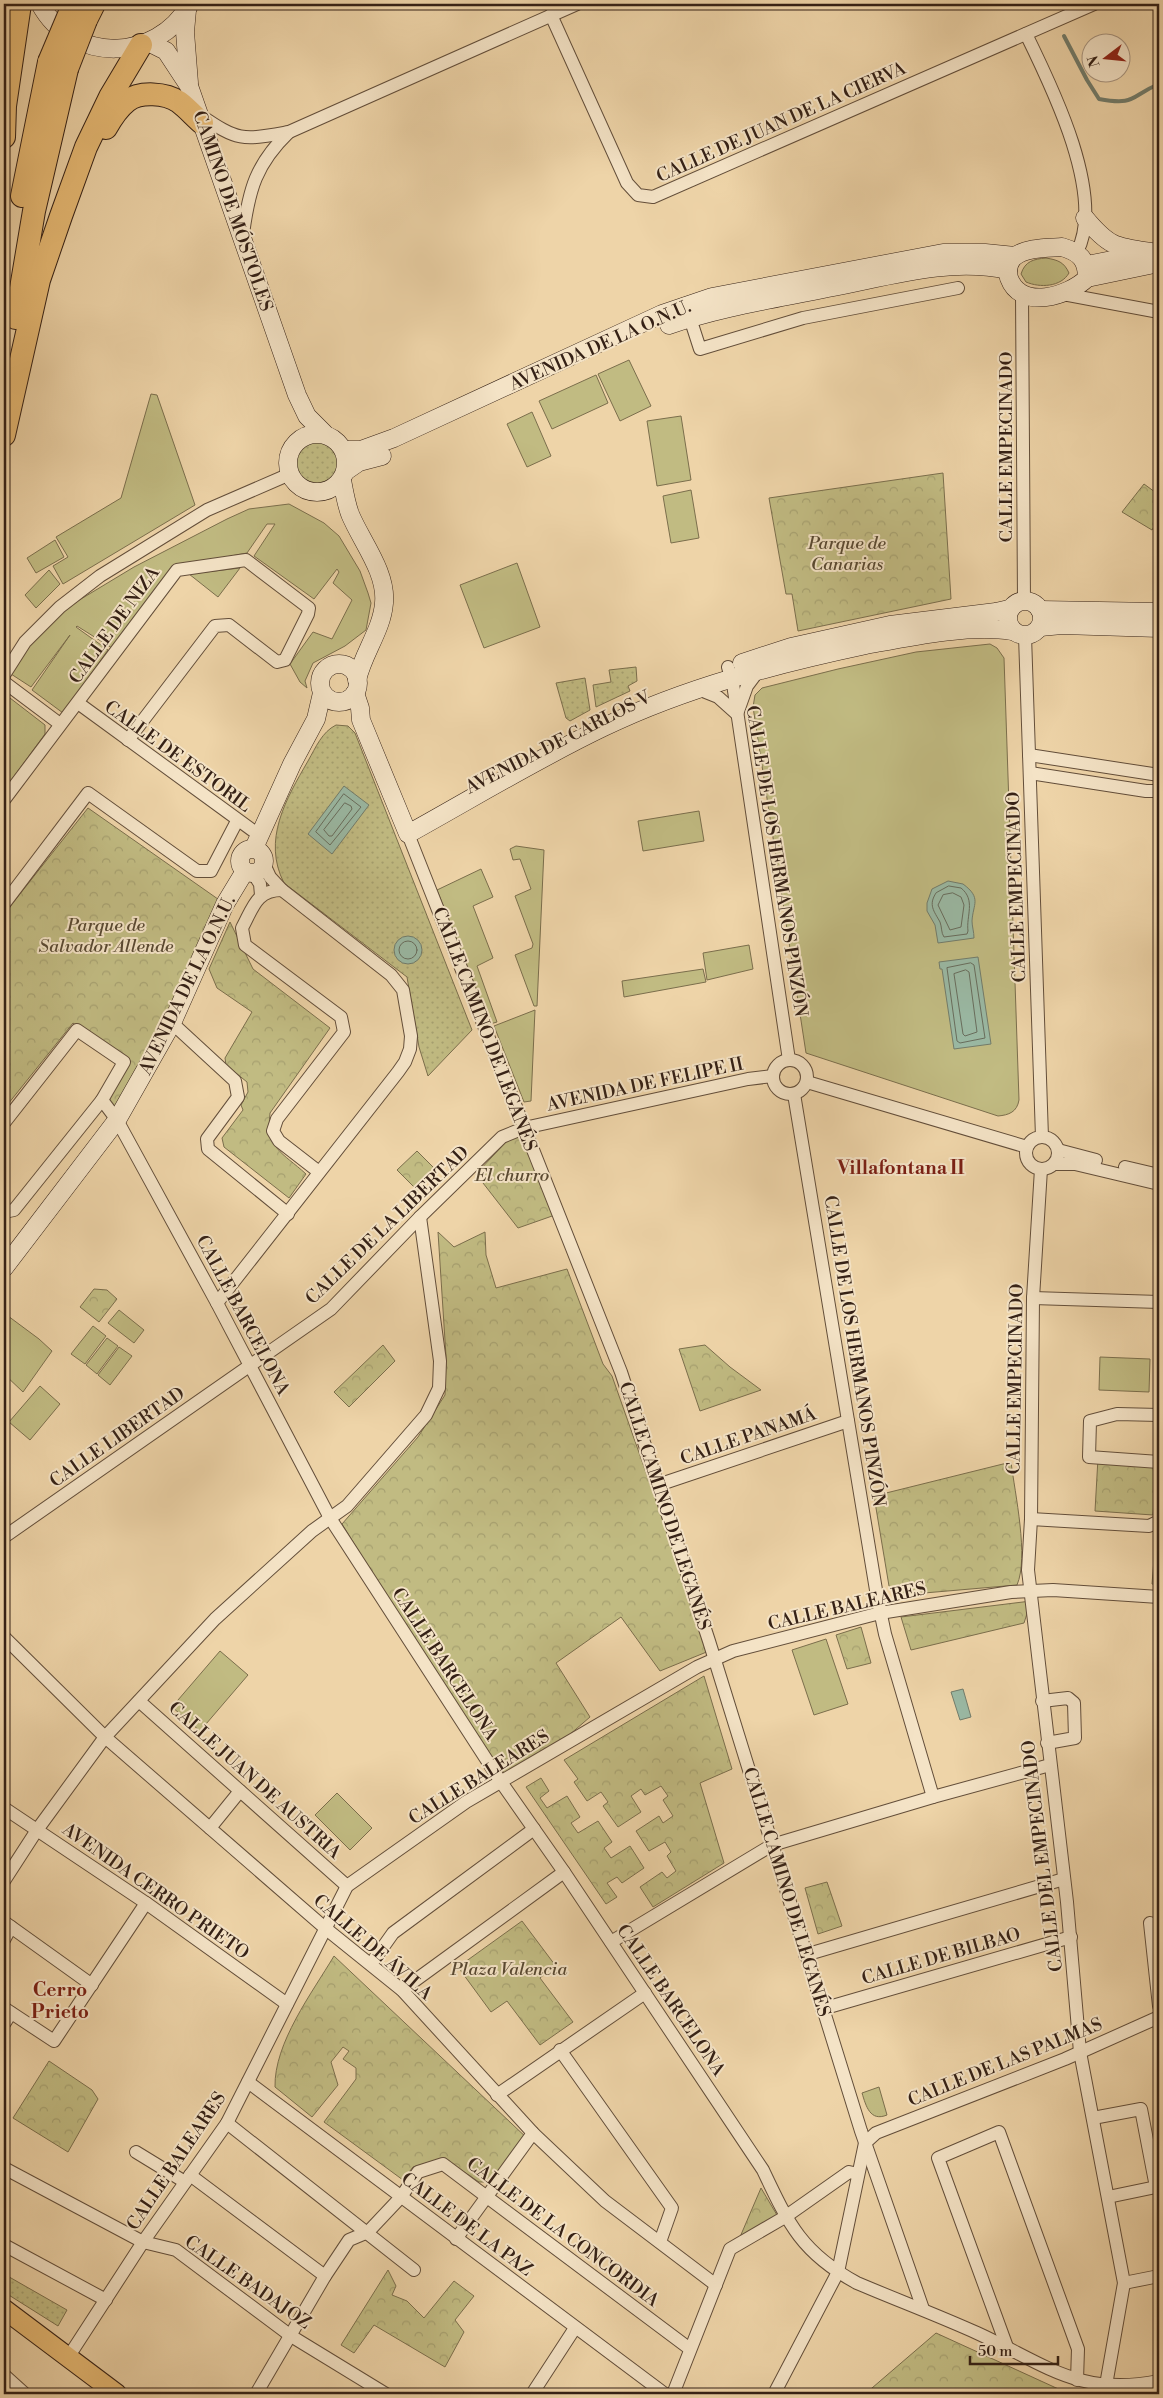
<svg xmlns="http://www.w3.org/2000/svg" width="1163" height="2398" viewBox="0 0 1163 2398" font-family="'Libre Bodoni',serif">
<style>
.grass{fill:url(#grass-dots);stroke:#7b6e4c}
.park{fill:url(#park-crowns);stroke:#7b6e4c}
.garden{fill:#c1bb82;stroke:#7b6e4c}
.water{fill:#9ab9a4;stroke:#727c6b}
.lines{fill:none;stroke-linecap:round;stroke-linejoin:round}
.shore{stroke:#686d5d;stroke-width:1}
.stream{stroke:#727c6b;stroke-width:4}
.street-casing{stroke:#634e3a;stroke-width:14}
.secondary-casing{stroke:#352116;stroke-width:19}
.primary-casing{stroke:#352116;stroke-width:21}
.highway-casing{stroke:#352116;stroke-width:24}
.street{stroke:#f4e3c6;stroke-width:12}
.secondary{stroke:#f4e3c6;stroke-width:18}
.primary{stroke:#e7ba74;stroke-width:19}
.highway{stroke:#e7ba74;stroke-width:22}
.highway-bridge-casing{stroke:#352116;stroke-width:24;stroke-linecap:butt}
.highway-bridge{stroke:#e7ba74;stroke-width:22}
.labels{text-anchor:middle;stroke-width:4;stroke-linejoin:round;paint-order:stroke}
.street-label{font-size:18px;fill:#352116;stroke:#f4e3c6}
.park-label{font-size:18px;font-style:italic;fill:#584831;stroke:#f4e3c6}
.neighbourhood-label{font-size:19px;font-weight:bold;fill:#7a1f14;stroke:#f4e3c6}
</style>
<defs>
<pattern id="grass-dots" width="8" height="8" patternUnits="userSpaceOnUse" patternTransform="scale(1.25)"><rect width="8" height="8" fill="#c1bb82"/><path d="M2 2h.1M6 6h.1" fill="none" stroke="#a6a070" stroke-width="1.8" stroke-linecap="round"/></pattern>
<pattern id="park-crowns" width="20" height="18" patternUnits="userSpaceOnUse" patternTransform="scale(1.25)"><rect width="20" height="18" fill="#c1bb82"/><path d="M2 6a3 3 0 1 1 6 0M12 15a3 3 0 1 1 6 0" fill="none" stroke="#a6a070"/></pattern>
</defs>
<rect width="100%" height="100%" fill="#eed4a8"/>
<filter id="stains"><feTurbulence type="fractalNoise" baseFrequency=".004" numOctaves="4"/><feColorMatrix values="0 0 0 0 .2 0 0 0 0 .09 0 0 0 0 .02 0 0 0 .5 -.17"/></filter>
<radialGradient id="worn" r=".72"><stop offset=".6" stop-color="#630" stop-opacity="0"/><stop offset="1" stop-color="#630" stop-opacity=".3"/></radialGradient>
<g class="grass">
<circle cx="317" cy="463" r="21"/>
<polygon points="636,667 637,681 628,686 630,691 596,707 593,685 611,682 609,670"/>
<polygon points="585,678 590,710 570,721 566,718 556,683"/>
<path d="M336 725 348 726 355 733 472 1030 428 1076 419 1047 407 977 284 883C262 840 286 799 308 761 316 747 322 732 336 725Z"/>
<polygon points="4,2274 67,2310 58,2326 4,2292"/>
</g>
<g class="park">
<polygon points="943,473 951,599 798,631 792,594 786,594 769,498"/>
<polygon points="1144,484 1159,495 1159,518 1152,530 1122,512"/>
<polygon points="88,808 225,904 117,1120 106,1099 128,1061 73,1023 4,1109 4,914"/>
<path d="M230 922 253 969 330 1028 270 1113C266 1149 282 1152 306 1174L289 1198 224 1147 222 1138 243 1110 241 1105 248 1092 247 1082 226 1065 225 1058 252 1012 217 988 209 969Z"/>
<polygon points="524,1128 555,1215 518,1228 476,1174 506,1142"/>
<polygon points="417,1151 437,1171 418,1191 397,1170"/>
<polygon points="438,1232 454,1247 485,1232 486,1255 496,1288 567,1269 603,1364 612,1376 709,1651 660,1671 621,1617 556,1663 590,1717 561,1742 505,1774 492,1757 481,1751 342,1524 418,1437 445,1395 446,1356"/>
<polygon points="94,1289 107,1290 117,1299 99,1322 80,1307"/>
<polygon points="383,1345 395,1361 349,1407 334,1392"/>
<polygon points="705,1345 730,1367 761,1390 700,1411 679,1349"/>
<polygon points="1098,1458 1157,1462 1153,1515 1095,1511"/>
<path d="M1011 1462C1015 1494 1029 1557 1017 1585L901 1595 889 1586 874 1496Z"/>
<polygon points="1159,1532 1159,1585 1152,1584 1156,1535"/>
<polygon points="1031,1601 1024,1623 911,1650 901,1617"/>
<polygon points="861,1627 871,1663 847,1669 836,1635"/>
<polygon points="704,1676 732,1769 700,1783 724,1863 653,1907 640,1887 662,1872 667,1878 676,1871 667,1856 671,1852 665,1842 649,1851 636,1831 659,1816 663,1823 673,1816 663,1800 668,1796 661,1786 645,1795 641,1789 631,1796 641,1812 618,1827 603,1806 608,1802 601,1792 587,1801 574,1782 578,1779 564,1760"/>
<polygon points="541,1778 549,1791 540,1798 547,1808 567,1796 580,1817 571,1823 578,1833 598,1821 612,1842 604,1848 611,1858 630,1846 644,1868 622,1883 617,1877 607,1883 617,1897 606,1904 526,1787"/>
<polygon points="827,1882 842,1926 818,1934 805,1888"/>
<polygon points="522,1921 555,1965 540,1978 573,2022 540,2045 507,2001 491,2012 458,1967"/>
<path d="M334 1956 529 2140 490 2182H479L443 2158 413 2167 403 2180 324 2122 356 2079V2068L343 2059 349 2051 343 2047 331 2062 338 2085 312 2117 275 2087C274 2043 312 1993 334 1956Z"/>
<polygon points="49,2061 92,2090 98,2099 68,2152 13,2118"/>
<polygon points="761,2188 777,2215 740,2237"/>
<polygon points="388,2270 396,2286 392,2295 407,2301 424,2318 454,2281 474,2296 455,2320 464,2332 445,2367 374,2325 354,2353 341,2345"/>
<polygon points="936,2333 1065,2392 1070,2394 865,2394"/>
</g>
<g class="garden">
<path d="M1046 258C1058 260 1064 262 1069 273 1061 287 1040 288 1026 282L1021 274C1025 261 1034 259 1046 258Z"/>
<polygon points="629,360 651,406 620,421 598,374"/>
<polygon points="596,375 608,403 552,429 539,401"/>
<polygon points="151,394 157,395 195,505 63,584 53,566 68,557 56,537 121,498"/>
<polygon points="532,412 551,456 527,467 507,424"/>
<polygon points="681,416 691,480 657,486 647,421"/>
<polygon points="691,490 699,538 671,543 663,496"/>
<polygon points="289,504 324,523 339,536 360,571 368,593 371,603 366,630 345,646 313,663 305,681 307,688 300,682 290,664 313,632 332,639 352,600 333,583 339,572 337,569 314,599 254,556 275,524 267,524 247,553 188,564 112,648 77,626 76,627 108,650 63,713 32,690 70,635 31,687 11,674 31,644 71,605 134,567 227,519 249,509"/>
<polygon points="55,540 64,557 36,573 27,558"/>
<polygon points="517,563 540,627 484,648 460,585"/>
<polygon points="240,568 218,597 189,574"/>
<polygon points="49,570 60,584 36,608 25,595"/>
<path d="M990 644 997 648 1004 658 1019 1100C1017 1112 1009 1115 998 1116L806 1053 753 707 755 695 762 688 838 669 916 652Z"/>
<polygon points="10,698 45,725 45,734 4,790 4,701"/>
<polygon points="699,811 704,841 643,851 638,821"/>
<polygon points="516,846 544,850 537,1006 534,1006 515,955 532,948 533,944 515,896 531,889 520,859 513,860 510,849"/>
<polygon points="481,869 493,897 473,906 493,958 477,966 497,1022 490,1024 437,890"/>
<polygon points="749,945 753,969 707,980 703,953"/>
<polygon points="703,969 706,982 624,997 622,981"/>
<polygon points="535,1010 531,1101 524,1102 494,1026"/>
<polygon points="119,1310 144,1330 134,1343 108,1323"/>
<polygon points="4,1313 39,1339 52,1351 23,1392 4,1374"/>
<polygon points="93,1326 106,1336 85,1364 71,1354"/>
<polygon points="107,1338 118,1346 97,1374 86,1365"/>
<polygon points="119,1347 132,1356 110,1385 98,1375"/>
<polygon points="1100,1357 1150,1359 1149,1392 1099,1390"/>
<polygon points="40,1386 60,1404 30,1440 9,1422"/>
<polygon points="826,1639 848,1704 814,1715 792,1650"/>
<polygon points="220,1651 248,1675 200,1731 172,1707"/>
<polygon points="337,1793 372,1828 350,1850 315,1815"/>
<path d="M879 2087 887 2115C870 2122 866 2106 862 2093Z"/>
</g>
<g class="water">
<polygon points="344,786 369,805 332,854 308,834"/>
<path d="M948 881 963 884C982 898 973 904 972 921 972 926 974 932 974 938L938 943 935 925 927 911V903L932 889Z"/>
<circle cx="408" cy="950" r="14"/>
<polygon points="978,957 991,1044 954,1049 942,969 940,969 939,962"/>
<polygon points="963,1689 971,1717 960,1720 951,1692"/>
</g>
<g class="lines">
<g class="shore">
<polygon points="344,794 361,807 330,845 316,832"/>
<polygon points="345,803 351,806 352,809 332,836 329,836 324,830"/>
<path d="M949 886 961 888C976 900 966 916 968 931L967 934 944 937C941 933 942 927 940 922 934 911 928 905 936 893Z"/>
<polygon points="953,893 961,897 964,905 961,927 950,930 938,905 943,895"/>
<circle cx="408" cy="950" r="9"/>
<polygon points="971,963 974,965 985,1038 960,1043 957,1041 947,968"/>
<polygon points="966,970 969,972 977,1032 965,1036 963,1034 954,974"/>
</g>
<g class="stream">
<polyline points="1047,4 1048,5"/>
<path d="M1064 36 1087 80 1099 99C1136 106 1130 96 1159 84"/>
</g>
<g class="street-casing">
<g id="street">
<polyline points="551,15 627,183 638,195 653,197 1094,4"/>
<path d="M1026 34C1052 87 1106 196 1077 252"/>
<path d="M200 115C239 142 243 140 289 132L577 4"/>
<path d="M243 234C249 189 256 164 289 132"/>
<polyline points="1022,294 1024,601"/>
<polyline points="1063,294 1159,312"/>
<polyline points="690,318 700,349 803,318 958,288"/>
<polyline points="1025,636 1042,1137"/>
<polyline points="728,667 733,684 789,1060"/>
<polyline points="4,675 25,642 60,607 100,576 207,510 290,474"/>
<polyline points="4,682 60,724"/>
<polyline points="698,689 718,697 737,714 747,686 759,670"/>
<polyline points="78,703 259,835"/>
<polyline points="1029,755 1159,775"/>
<polyline points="1030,773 1146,791 1155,791 1159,788"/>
<polyline points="4,800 177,570 246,560 309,608 308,614 285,660 277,662 229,625 215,626 128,740"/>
<polyline points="408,834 621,1372 709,1641 861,2131 923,2309"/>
<polyline points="253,873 260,884 261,895"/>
<path d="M282 890C256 890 253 908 242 928L245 945 341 1017 344 1032 277 1119 273 1131 279 1141 319 1172"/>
<polyline points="4,904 88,793 197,871 211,871 237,821"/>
<polyline points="172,1023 235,1081 238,1097 207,1139 208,1149 288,1214"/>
<circle cx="790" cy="1077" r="17"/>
<polyline points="807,1082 1027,1147"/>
<polyline points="794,1094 877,1596 885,1634 933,1797"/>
<path d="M102 1100 117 1120 217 1303 330 1518 501 1782 564 1872 763 2170C789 2225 802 2253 857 2283 897 2300 937 2315 977 2333 1045 2364 1079 2397 1159 2381"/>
<polyline points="4,1123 77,1030 124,1062 102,1100 14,1210 4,1212"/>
<circle cx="1042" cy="1153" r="16"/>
<polyline points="1058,1150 1096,1160"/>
<polyline points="1054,1164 1075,1164 1159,1184"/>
<polyline points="1125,1167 1159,1175"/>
<polyline points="1041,1169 1033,1298 1031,1519 1028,1570 1067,1902 1080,2052 1124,2283 1106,2385"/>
<polyline points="1033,1298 1159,1302"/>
<polyline points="217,1303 398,1072 405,1062 410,1049 411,1036 403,990 391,975 282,890 270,877 264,864"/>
<polyline points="1159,1415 1117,1414 1090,1421 1089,1457 1159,1462"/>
<polyline points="658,1485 848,1421"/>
<polyline points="1031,1519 1149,1526 1159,1521"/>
<polyline points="4,1537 331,1309 420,1217 502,1137 524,1128 748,1079 773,1076"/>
<polyline points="4,1637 105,1737 325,1928 402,1990 533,2133 605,2201 716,2285"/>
<polyline points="139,1701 347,1886"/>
<polyline points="1042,1701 1068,1698 1074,1703 1075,1738 1047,1743"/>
<polyline points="4,1808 146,1903 287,2004"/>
<polyline points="210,1828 240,1791"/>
<polyline points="4,1881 37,1830 105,1737 215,1619 312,1531 347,1506 426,1415 439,1388 440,1361 420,1217"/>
<polyline points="4,1922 92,1985"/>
<polyline points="1150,1923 1159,2006"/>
<polyline points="4,1940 11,1927"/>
<polyline points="611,1942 772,1845 933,1797 1050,1765"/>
<polyline points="805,1955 1064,1879"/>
<polyline points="371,1964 393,1933 534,1829"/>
<polyline points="402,1990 564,1872"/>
<polyline points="4,2008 54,2041 146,1903"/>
<polyline points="822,2009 1071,1937"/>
<polyline points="4,2024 11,2013"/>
<polyline points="560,2050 672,2208 660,2242"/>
<polyline points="248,2082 665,2394"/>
<polyline points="497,2095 645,1993"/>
<polyline points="1093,2118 1141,2109 1156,2187 1108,2197"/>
<polyline points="227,2123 414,2270"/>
<polyline points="865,2143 876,2133 1065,2059 1159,2017"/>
<polyline points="136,2152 185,2182"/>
<polyline points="4,2168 143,2242 176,2250 291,2336 386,2394"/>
<polyline points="190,2175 325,2276"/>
<polyline points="456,2239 533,2133"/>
<polyline points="4,2245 106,2300"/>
<polyline points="1124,2283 1159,2276"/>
<polyline points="1007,2347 938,2158 999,2132 1078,2349 1077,2380"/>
<polyline points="69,2356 143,2242 227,2123 347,1886 466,1802 697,1667 733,1651 880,1613 1011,1592 1053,1590 1159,1597"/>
<polyline points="4,2375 25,2394"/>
<polyline points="256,2394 325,2276 349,2240 368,2232 401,2197 418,2172 443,2164 690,2349"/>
<polyline points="532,2394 575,2328"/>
<polyline points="673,2394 730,2249 785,2217 849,2172 858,2174"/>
<polyline points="774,2394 838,2272 865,2143"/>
</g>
</g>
<g class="secondary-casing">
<g id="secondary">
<path d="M40 4C73 64 156 63 190 4"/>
<polyline points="187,10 185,32 189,83"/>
<polyline points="148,42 166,51 189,86 297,395 307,416 324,433"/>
<path d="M1085 218C1109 247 1116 247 1151 252"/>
<path d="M1062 247C1079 252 1087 259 1087 278 1069 296 1021 311 1009 278 1007 270 1008 263 1014 257 1026 247 1048 248 1062 247Z"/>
<polyline points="1087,265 1137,255"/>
<polyline points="1087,278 1159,263"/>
<path d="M669 325C721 307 775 299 828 288 887 277 948 257 1008 270"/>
<circle cx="317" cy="463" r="29"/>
<polyline points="344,450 361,450 394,438 662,314 712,297 943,253 985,253 1015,256"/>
<polyline points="346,471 359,462 382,456"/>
<path d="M342 480C344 491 346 503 350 514 361 541 387 572 384 603 382 630 363 653 357 680"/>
<circle cx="1025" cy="618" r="17"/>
<polyline points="1040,610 1159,612"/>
<polyline points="1040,627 1062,625 1159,628"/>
<polyline points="742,663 791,647 890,625 996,612 1009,609"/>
<circle cx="339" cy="683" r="19"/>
<path d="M355 693 360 708 361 720 408 834C473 798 537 759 604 727 687 687 777 664 866 645 909 637 970 624 1012 631"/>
<polyline points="254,848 292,764 316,719 322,693"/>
<circle cx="252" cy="861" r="12"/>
<polyline points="4,1268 117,1120 172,1023 225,904 245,871"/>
</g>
</g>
<g class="primary-casing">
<polyline id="primary" points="4,2309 117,2394"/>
</g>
<g class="highway-casing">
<g id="highway">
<polyline points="86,20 94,4"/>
<path d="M106 128C111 119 118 108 127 101 140 91 166 93 179 102 187 108 194 116 202 123"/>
<polyline points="4,137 5,106 20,4"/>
<polyline points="22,196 49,62"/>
<polyline points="16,318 34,211 67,69"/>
<polyline points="4,435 39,280 61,216 86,147 110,97 141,45"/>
</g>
</g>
<use href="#street" class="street"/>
<use href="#secondary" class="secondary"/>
<use href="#primary" class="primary"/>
<use href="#highway" class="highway"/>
<g class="highway-bridge-casing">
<g id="highway-bridge">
<polyline points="49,62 71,10"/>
<polyline points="67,69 86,20"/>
</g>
</g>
<use href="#highway-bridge" class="highway-bridge"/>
</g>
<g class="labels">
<g class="street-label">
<text transform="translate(781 122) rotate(-24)" y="6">CALLE DE JUAN DE LA CIERVA</text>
<text transform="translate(233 211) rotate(71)" y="6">CAMINO DE MÓSTOLES</text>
<text transform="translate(600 345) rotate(-24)" y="6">AVENIDA DE LA O.N.U.</text>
<text transform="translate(1006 447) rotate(-90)" y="6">CALLE EMPECINADO</text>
<text transform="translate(114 625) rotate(-54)" y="6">CALLE DE NIZA</text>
<text transform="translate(558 742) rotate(-27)" y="6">AVENIDA DE CARLOS V</text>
<text transform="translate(178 756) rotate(36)" y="6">CALLE DE ESTORIL</text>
<text transform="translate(777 861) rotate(81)" y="6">CALLE DE LOS HERMANOS PINZÓN</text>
<text transform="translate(1016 887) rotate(-92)" y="6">CALLE EMPECINADO</text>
<text transform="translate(187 985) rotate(-64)" y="6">AVENIDA DE LA O.N.U.</text>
<text transform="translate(485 1029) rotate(69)" y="6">CALLE CAMINO DE LEGANÉS</text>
<text transform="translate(645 1084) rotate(-12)" y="6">AVENIDA DE FELIPE II</text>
<text transform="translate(387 1225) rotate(-44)" y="6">CALLE DE LA LIBERTAD</text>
<text transform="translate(243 1315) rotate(62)" y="6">CALLE BARCELONA</text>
<text transform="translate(855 1351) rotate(81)" y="6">CALLE DE LOS HERMANOS PINZÓN</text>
<text transform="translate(1015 1379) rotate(-89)" y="6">CALLE EMPECINADO</text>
<text transform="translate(748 1436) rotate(-19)" y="6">CALLE PANAMÁ</text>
<text transform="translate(117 1437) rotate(-35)" y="6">CALLE LIBERTAD</text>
<text transform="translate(665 1506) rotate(72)" y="6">CALLE CAMINO DE LEGANÉS</text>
<text transform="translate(847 1606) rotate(-13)" y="6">CALLE BALEARES</text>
<text transform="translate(445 1664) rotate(57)" y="6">CALLE BARCELONA</text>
<text transform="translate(479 1777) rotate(-32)" y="6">CALLE BALEARES</text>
<text transform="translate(255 1780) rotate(42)" y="6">CALLE JUAN DE AUSTRIA</text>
<text transform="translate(1042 1856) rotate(-97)" y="6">CALLE DEL EMPECINADO</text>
<text transform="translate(156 1891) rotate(35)" y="6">AVENIDA CERRO PRIETO</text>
<text transform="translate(787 1892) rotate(73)" y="6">CALLE CAMINO DE LEGANÉS</text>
<text transform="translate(373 1947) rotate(41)" y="6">CALLE DE ÁVILA</text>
<text transform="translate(941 1956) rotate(-16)" y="6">CALLE DE BILBAO</text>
<text transform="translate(671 2000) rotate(56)" y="6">CALLE BARCELONA</text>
<text transform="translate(1005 2062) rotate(-22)" y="6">CALLE DE LAS PALMAS</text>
<text transform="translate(176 2161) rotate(-56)" y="6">CALLE BALEARES</text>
<text transform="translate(467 2224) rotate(37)" y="6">CALLE DE LA PAZ</text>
<text transform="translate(563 2232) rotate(37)" y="6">CALLE DE LA CONCORDIA</text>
<text transform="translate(248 2282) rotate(35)" y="6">CALLE BADAJOZ</text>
</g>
<g class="park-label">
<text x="847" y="549">Parque de<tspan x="847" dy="21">Canarias</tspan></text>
<text x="106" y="931">Parque de<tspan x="106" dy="21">Salvador Allende</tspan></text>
<text x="512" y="1181">El churro</text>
<text x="509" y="1975">Plaza Valencia</text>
</g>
<g class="neighbourhood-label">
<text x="901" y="1174">Villafontana II</text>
<text x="60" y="1996">Cerro<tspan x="60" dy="22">Prieto</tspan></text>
</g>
</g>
<rect width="1163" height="2398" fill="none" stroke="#eed4a8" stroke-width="20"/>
<rect x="5" y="5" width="1153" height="2388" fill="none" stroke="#352116" stroke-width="2.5"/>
<rect x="10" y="10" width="1143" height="2378" fill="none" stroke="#352116"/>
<g transform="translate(1106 58) rotate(254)"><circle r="24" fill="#f4e3c6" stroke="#a89580"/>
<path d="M0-4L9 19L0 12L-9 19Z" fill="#8f2418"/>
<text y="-8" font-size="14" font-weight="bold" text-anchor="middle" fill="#352116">N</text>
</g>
<path d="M970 2356v8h88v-8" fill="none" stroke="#352116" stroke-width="2.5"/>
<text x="978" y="2356" font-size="15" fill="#352116" stroke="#f4e3c6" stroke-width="4" paint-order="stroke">50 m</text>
<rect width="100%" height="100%" filter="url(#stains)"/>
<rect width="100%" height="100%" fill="url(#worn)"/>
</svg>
